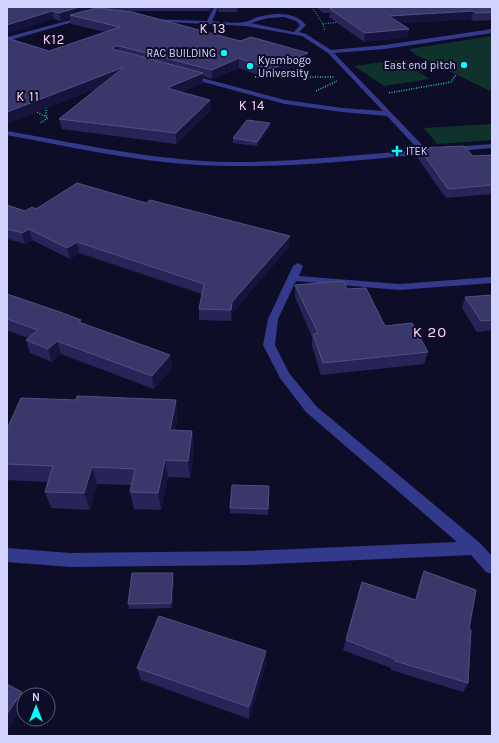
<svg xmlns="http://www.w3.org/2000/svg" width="499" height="743" viewBox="0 0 499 743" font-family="Karla,sans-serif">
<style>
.green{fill:#0f322d}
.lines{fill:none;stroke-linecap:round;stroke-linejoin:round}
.path-far1{stroke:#22c4a8;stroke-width:1;stroke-dasharray:1 1.5;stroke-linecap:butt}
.path{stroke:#22c4a8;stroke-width:1.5;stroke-dasharray:1 1.5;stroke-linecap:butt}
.minor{fill:#333a8b;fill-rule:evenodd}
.wall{fill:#282458;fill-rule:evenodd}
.shaded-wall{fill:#16133d}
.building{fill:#3a376a;stroke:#524f81}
.poi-dot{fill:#00fefb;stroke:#0e0d28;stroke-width:1.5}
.labels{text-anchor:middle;stroke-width:4;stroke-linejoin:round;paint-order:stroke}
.far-poi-label{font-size:11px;fill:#d3d3ff;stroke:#0e0d28;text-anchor:end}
.far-quarter-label{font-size:13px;letter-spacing:1px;fill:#ffd5f5;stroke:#0e0d28}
.quarter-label{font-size:15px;letter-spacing:1px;fill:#ffd5f5;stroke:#0e0d28}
</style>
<rect width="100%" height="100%" fill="#0e0d28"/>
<g class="green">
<polygon points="492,36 492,92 416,55 409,49"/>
<polygon points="398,60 430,79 384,86 354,66"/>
<polygon points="490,124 492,125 492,140 437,144 424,128"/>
</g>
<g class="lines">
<g class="path-far1">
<polyline points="312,7 323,24 325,31"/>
<polyline points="323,24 340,22"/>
</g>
<g class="path">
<polyline points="255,77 334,77"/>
<polyline points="316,91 337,81"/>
<polyline points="389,93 451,82 456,75"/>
<polyline points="46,105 46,116"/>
<polyline points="35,111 48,118 40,123"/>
</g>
<g class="minor">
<path d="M214 7H218L212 21C222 22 234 24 244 22 248 22 254 18 258 17 275 13 294 11 306 25L299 32 306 34 331 50 385 45 492 29V33L385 49 334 53 426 149 492 144V148C406 155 319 167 232 166 156 166 81 149 7 135V131C81 144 156 161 232 162 294 162 357 155 419 150L387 116 342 112 285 104 185 77V75L187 74 285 100 342 108 383 111 328 53 302 36 246 26 148 21 146 20 148 19 207 21ZM284 17 296 21 300 25 294 32 251 23 268 18Z"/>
<polygon points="85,16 87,18 7,41 7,37 15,35"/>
<polygon points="298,263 303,266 299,276 399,284 492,277 492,283 399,290 296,281 278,319 275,345 289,373 316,406 480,543 492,556 492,574 486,572 471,555 249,565 70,567 7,562 7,548 70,553 249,551 457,542 306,412 280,378 263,345 268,319 293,266"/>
</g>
</g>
<g class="wall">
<path d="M7 7H212L210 11H125L307 62 270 79 239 68 212 79 203 76V83L181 92 211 110 176 144 62 129 59 119 100 87 8 123 7 122V38L49 51 106 32 71 24 70 18 61 21ZM85 7 93 9 86 11Z"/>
<polygon points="218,7 308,7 280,8 238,7 237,12 218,12"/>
<polygon points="316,7 492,7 492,20 474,21 471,19 400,23 408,37 364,42 329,17 330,13 323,13"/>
<polygon points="270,127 257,146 233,143 233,138"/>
<polygon points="419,148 473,156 492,155 492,194 446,198 417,157"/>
<polygon points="7,205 25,211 36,209 289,247 232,313 231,321 199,320 199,309 202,294 79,253 70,259 32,240 25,244 8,239 7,240"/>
<polygon points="295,285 347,289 385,326 428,352 424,364 321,375 312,346 312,337 295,297"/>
<polygon points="7,294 82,323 170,355 172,368 154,389 61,354 52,362 30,353 26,340 28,338 7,330"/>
<polygon points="492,295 492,330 477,332 462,308 465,297"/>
<polygon points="178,417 175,430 192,431 194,448 190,478 168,477 161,510 134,509 130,492 132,485 97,484 90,510 51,508 45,492 48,482 7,480 7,429"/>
<polygon points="269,486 268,515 230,513 230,508"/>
<polygon points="424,571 469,629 468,683 463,692 391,670 391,668 343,650 362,582 415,600 420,581"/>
<polygon points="174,578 172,608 129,609 128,604"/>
<polygon points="266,663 249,719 141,680 137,668"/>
</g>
<g class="shaded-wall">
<polygon points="79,7 85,7 86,13 70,15 70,18 61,21 59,13"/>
<polygon points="210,7 212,7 210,11"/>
<polygon points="52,11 54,19 7,34 7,25"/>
<polygon points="473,11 471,19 388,24 389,16"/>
<polygon points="409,29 408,37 364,42 365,33"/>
<polygon points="119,46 120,55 113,49 113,47"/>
<polygon points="308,53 307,62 270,79 270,70"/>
<polygon points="239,58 239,68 212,79 212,70"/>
<polygon points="124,67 125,77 8,123 7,119 7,112"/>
<polygon points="203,73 203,83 168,98 167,88"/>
<polygon points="210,100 211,110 176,144 176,133"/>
<polygon points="270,123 270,127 257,146 257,142"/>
<polygon points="29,229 32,240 25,244 22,233"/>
<polygon points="290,236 289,247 232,313 231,321 231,310 232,302"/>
<polygon points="77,242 79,253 70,259 67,248"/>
<polygon points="57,341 61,354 52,362 48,349"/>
<polygon points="170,355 172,368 154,389 152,376"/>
<polygon points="176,400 178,417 172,447 170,430"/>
<polygon points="192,431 194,448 190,478 188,461"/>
<polygon points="165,460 168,477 161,510 158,493"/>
<polygon points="92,467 97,484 90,510 84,493"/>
<polygon points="173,573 174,578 172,608 171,603"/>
<polygon points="266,651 266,663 249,719 249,707"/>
<polygon points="22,692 24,696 24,706 7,731 7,714"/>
</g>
<g class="building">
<polygon points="7,7 79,7 59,13 52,11 7,25"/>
<polygon points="335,7 492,7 492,12 476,13 473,11 389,16 409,29 365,33 330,9"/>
<polygon points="97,8 132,12 240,41 251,37 308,53 270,70 239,58 212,70 119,46 113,47 113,49 203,73 167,88 210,100 176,133 59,119 124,67 7,112 7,38 49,51 120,27 70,15"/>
<polygon points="247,120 270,123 257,142 233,138"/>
<polygon points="464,146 473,156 492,155 492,185 448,189 419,148"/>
<polygon points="77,183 146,203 150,200 290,236 232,302 231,310 199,309 204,284 77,242 67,248 29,229 22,233 7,229 7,205 25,211 32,207 36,209"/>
<polygon points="343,281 347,289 366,288 385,326 412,323 428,352 323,363 313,334 318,333 295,285"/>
<polygon points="7,294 60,312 81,320 79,322 170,355 152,376 57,341 48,349 26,340 38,330 7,319"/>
<polygon points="492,295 492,320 481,321 465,297"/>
<polygon points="77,396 176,400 170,430 192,431 188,461 165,460 158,493 130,492 135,469 92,467 84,493 45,492 53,466 7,464 7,429 21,398 76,400"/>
<polygon points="232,485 269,486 268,509 230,508"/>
<polygon points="424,571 476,590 469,629 471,630 468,683 395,661 395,659 346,640 362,582 416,600"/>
<polygon points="132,573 173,573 171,603 128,604"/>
<polygon points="159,616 266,651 249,707 137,668"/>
<polygon points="7,684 22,692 7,714"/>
</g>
<g class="poi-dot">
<circle cx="224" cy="53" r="4"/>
<circle cx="464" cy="65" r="4"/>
<circle cx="250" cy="66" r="4"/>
<path d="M395 145h4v4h4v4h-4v4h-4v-4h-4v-4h4z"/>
</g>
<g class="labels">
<g class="far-poi-label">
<text x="216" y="57">RAC BUILDING</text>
<text x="258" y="64" text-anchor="start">Kyambogo<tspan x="258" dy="13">University</tspan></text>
<text x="456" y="69">East end pitch</text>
<text x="406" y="155" text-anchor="start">ITEK</text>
</g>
<g class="far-quarter-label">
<text x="213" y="33">K 13</text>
<text x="54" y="44">K12</text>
<text x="28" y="101">K 11</text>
<text x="252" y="110">K 14</text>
</g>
<g class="quarter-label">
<text x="430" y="337">K 20</text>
</g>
</g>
<rect width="499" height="743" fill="none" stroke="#d3d3ff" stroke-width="16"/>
<g transform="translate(36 707)"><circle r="19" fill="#0e0d28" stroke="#5d5c7e"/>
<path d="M0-3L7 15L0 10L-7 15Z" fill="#00fefb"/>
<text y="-6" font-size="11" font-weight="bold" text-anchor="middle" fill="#d3d3ff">N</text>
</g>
</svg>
